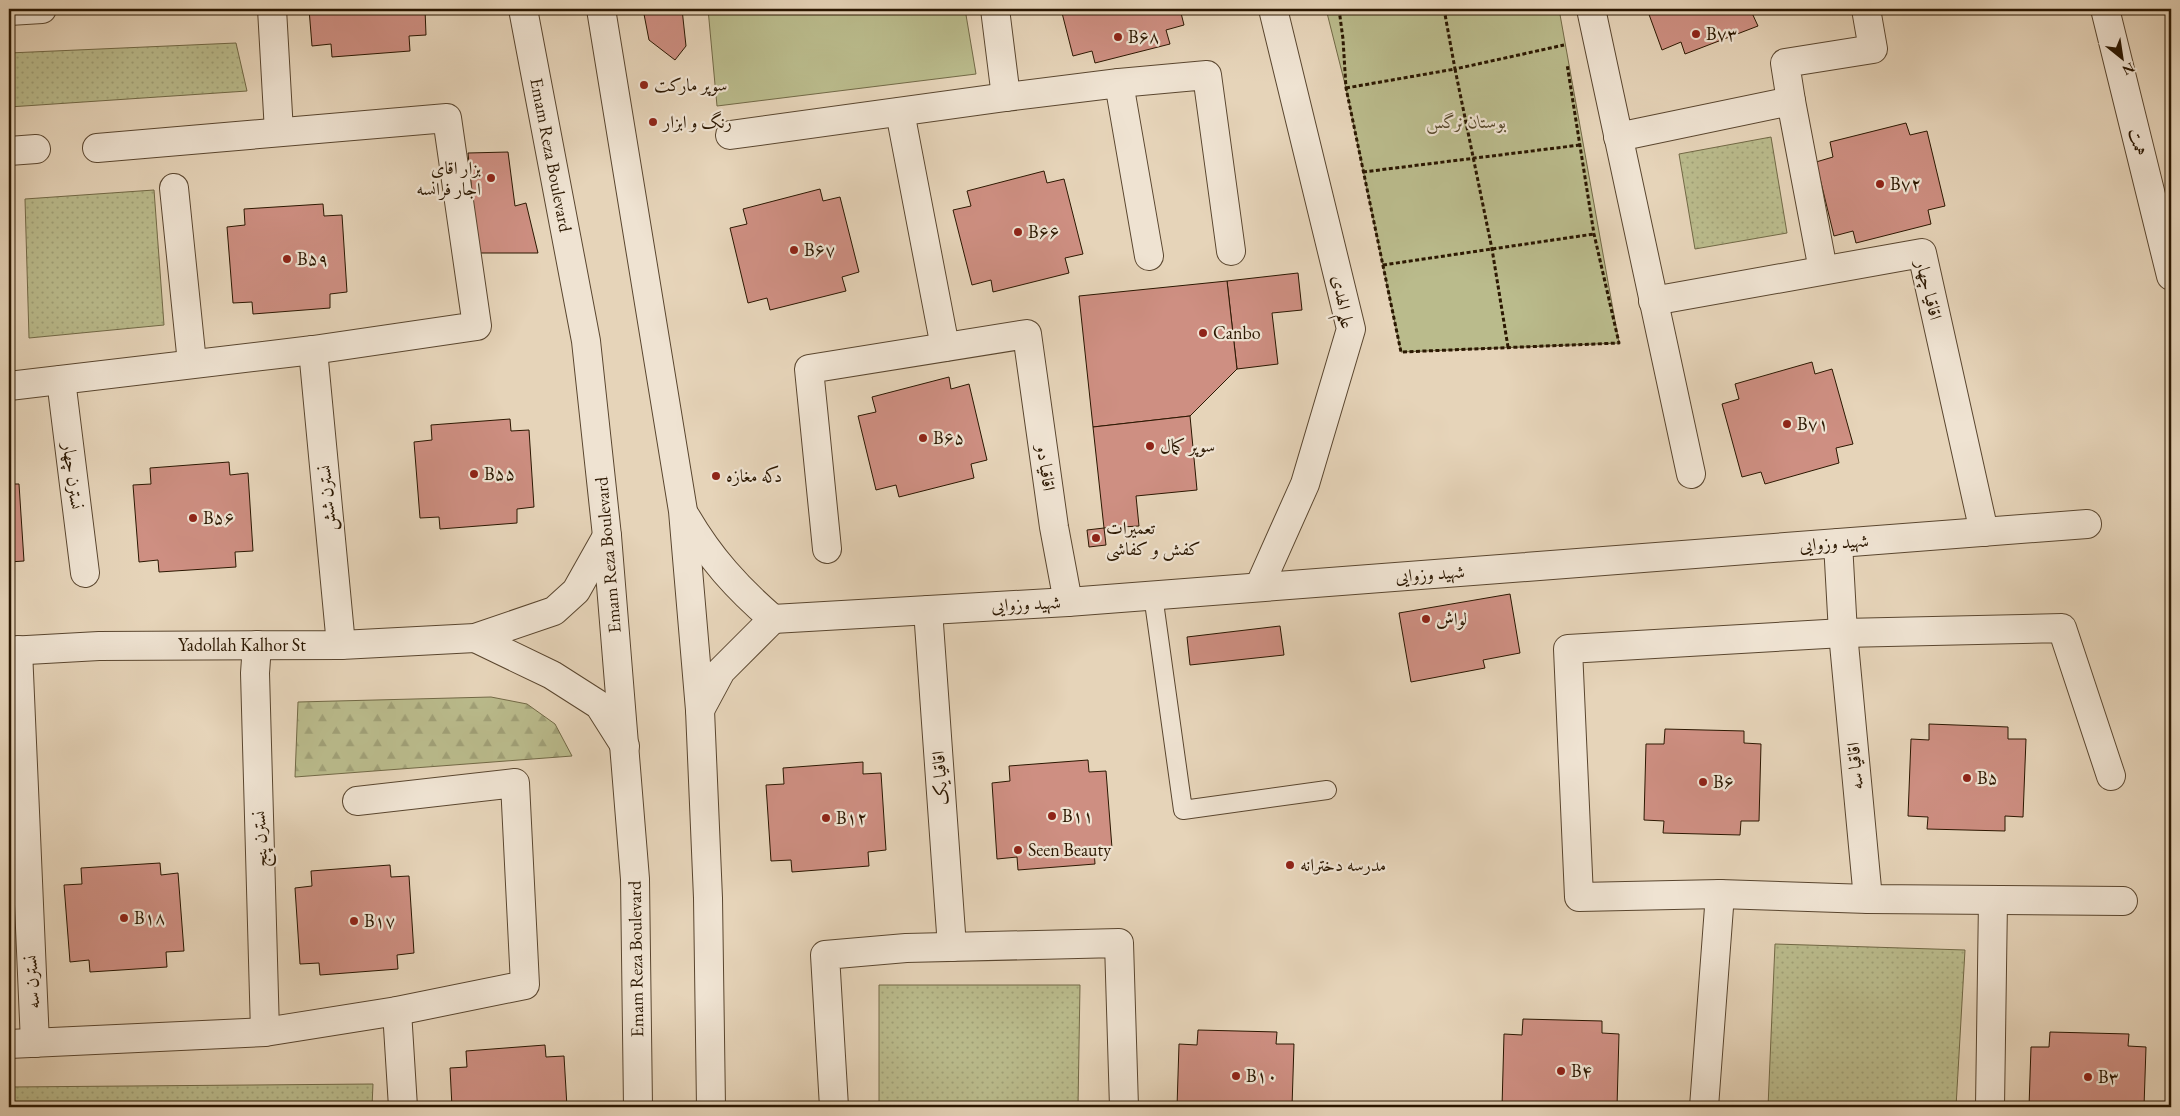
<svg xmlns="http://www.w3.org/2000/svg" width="2180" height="1116" viewBox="0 0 2180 1116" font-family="'EB Garamond',Amiri,serif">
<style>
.grass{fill:url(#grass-dots);stroke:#726946}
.forest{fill:url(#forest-firs);stroke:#726946}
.green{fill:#babb8c;stroke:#726946}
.building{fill:#ce8f82;stroke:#2b1701}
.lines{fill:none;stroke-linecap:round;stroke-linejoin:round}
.service-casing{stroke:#5a462f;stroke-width:20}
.minor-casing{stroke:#5a462f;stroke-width:30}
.tertiary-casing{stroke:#5a462f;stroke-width:30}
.path{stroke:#2b1701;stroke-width:3;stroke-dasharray:4 2.5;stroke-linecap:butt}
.service{stroke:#efe3d2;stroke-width:18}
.minor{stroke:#efe3d2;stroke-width:28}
.tertiary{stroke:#efe3d2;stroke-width:28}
.poi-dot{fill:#8f2418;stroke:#efe3d2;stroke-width:2}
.labels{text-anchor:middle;stroke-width:4.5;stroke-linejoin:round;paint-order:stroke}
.poi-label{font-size:18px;fill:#2b1701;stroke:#efe3d2;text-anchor:start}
.park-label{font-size:18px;font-style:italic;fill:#56482b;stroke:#efe3d2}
.street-label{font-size:18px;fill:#2b1701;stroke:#efe3d2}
</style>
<defs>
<pattern id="grass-dots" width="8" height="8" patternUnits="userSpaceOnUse" patternTransform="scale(1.25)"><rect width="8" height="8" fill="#babb8c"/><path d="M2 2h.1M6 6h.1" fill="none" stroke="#a0a077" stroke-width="1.8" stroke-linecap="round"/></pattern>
<pattern id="forest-firs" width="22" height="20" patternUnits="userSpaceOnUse" patternTransform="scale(1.25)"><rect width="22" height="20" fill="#babb8c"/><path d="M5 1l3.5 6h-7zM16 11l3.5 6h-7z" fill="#a0a077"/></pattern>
</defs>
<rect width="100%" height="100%" fill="#e6d4b9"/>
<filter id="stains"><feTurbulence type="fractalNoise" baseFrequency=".004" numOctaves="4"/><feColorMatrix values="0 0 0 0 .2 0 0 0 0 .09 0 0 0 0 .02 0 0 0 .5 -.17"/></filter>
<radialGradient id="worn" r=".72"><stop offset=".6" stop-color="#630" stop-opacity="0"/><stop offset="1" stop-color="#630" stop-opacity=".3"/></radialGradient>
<g class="grass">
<polygon points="236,43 247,91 9,107 9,53"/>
<polygon points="1771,137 1787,233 1695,249 1679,154"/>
<polygon points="154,190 164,325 29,338 25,199"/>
<polygon points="1775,944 1965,950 1956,1107 1768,1107"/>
<polygon points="879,985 1080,985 1078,1107 879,1107"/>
<polygon points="373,1084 372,1107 9,1107 9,1087"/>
</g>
<polygon class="forest" points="491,697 527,704 555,724 572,756 295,777 298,702"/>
<g class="green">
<polygon points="708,9 965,9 976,74 717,106"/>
<polygon points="1326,9 1559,9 1619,343 1401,352 1346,88"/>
</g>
<g class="building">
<polygon points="309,9 425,9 426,35 409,36 410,51 332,57 331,44 312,46"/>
<polygon points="643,9 682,9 686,46 675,60 649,40"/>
<polygon points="1061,9 1180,9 1184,25 1166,30 1170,44 1095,63 1092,51 1073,56"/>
<polygon points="1647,9 1762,9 1752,13 1758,26 1685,54 1681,42 1662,50"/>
<polygon points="1906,123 1910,135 1927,131 1945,206 1928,210 1931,224 1856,243 1853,231 1834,236 1816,162 1833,157 1830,142"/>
<polygon points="508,152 515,206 526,203 538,253 478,253 468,153"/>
<polygon points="1044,171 1047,183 1064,179 1083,254 1065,258 1069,273 993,292 991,280 972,285 953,210 971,206 967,191"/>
<polygon points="820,189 823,201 840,197 859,272 842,277 846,291 770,310 767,298 748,303 730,228 747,224 743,209"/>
<polygon points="323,204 324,216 342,215 347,292 330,294 330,308 253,314 252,302 233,303 227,227 245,225 244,209"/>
<polygon points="1298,273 1302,310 1272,313 1278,364 1237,369 1227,281"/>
<polygon points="1227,281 1237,369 1190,416 1093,427 1079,296"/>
<polygon points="1812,362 1815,374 1832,369 1853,444 1836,448 1839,463 1765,484 1761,472 1742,477 1722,404 1739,399 1735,384"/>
<polygon points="949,377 951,389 969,384 987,460 971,464 974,478 899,497 896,485 876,490 858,416 876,412 872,397"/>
<polygon points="1190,416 1197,490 1136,496 1139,526 1104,528 1093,427"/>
<polygon points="510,419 511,431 529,430 534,507 517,509 517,523 440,529 439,517 420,518 414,442 432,440 431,425"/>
<polygon points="229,462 230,475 248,473 253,551 235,552 236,567 159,572 158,560 139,562 133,485 151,484 150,468"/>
<polygon points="9,484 19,484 24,561 9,562"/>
<polygon points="1104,528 1106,545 1089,547 1087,530"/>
<polygon points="1510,594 1520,653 1483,660 1485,668 1411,682 1399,613"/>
<polygon points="1280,626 1284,655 1190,665 1187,637"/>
<polygon points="1929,724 2008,727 2008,739 2026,739 2023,817 2005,816 2005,831 1927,829 1928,817 1908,816 1911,739 1929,740"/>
<polygon points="1665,729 1744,731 1744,743 1761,744 1759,821 1741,821 1740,835 1663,833 1664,821 1644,820 1646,744 1664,744"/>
<polygon points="1088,760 1089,772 1106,771 1112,848 1094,850 1095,864 1018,870 1017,857 997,859 992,783 1010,781 1009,766"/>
<polygon points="863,762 863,774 881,773 886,850 868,852 869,866 792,872 791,860 771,861 766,785 784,784 783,768"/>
<polygon points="160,863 161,875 178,873 184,951 166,952 167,967 90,972 89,960 70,962 64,885 82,884 81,868"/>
<polygon points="390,865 391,877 409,876 414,953 397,955 398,969 320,975 319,963 300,964 295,888 312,886 311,871"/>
<polygon points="1523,1019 1602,1021 1602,1033 1619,1034 1617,1107 1502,1107 1504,1034 1522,1035"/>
<polygon points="1198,1030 1277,1032 1276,1044 1294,1044 1292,1107 1177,1107 1179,1044 1197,1045"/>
<polygon points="2050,1032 2129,1034 2128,1046 2146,1047 2144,1107 2029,1107 2031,1047 2049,1047"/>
<polygon points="545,1045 546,1057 564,1056 567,1107 452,1107 450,1068 467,1067 466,1051"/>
</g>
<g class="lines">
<g class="service-casing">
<polyline id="service" points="1153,595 1183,810 1327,790"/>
</g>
<g class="minor-casing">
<g id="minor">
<polyline points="272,9 279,132"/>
<polyline points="995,9 1006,97"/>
<polyline points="1591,9 1691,474"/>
<polyline points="9,11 42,9"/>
<polyline points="1119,83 1207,75 1231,251"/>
<polyline points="1791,101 1785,63 1873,49 1866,9"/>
<polyline points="900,112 945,347"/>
<polyline points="730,135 1006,97 1119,83 1149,256"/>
<polyline points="1618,137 1791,101 1823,270"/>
<polyline points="9,151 36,149"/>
<polyline points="174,188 192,363"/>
<polyline points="1653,301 1922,253 1984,532"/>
<polyline points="313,350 341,645"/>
<polyline points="61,380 85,573"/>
<polyline points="9,386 313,350 477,326 447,118 97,148"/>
<polyline points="1838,543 1843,633 1868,899"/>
<polyline points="827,549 809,369 1027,334 1054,527 1068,602"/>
<polyline points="1259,587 1305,484 1351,329 1273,9"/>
<polyline points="928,610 952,947"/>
<polyline points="773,619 1068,602 2087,524"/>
<polyline points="475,638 552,675 599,705 625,746"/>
<polyline points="257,645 255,673 265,1032"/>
<polyline points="18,650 35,1043"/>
<polyline points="9,651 99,646 341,645 475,638 554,611 576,591 607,536"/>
<polyline points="2111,776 2062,628 1843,633 1568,649 1579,897 1720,894 1868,899 2123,901"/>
<polyline points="397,1011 403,1107"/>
<polyline points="9,1044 265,1032 397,1011 525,985 515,783 357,801"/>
<polyline points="834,1107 825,955 906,948 1119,943 1124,1107"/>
<polyline points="1704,1107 1720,894"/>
<polyline points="1990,1107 1993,900"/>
</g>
</g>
<g class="tertiary-casing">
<g id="tertiary">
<polyline points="523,9 586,341 607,536 635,879 638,1107"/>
<polyline points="601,9 683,511 700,710 708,898 711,1107"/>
<polyline points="2105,9 2171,276"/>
<path d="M686 517C710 558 737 588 773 619L721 671 700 710"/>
</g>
</g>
<g class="path">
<polyline points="1339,9 1343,39 1346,88 1401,352 1619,343 1594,234 1567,64"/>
<polyline points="1444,9 1455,69 1564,45"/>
<polyline points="1346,88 1455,69 1492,249 1508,347"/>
<polyline points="1363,172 1580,145"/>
<polyline points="1383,265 1594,234"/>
</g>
<use href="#service" class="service"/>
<use href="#minor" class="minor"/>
<use href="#tertiary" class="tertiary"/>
</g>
<g class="poi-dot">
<circle cx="1696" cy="34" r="5"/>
<circle cx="1118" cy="37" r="5"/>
<circle cx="644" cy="85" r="5"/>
<circle cx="653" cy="122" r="5"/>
<circle cx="491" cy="178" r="5"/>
<circle cx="1880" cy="184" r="5"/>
<circle cx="1018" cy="232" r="5"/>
<circle cx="794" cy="250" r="5"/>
<circle cx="287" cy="259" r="5"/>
<circle cx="1203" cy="333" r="5"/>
<circle cx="1787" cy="424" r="5"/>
<circle cx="923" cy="438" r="5"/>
<circle cx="1150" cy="446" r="5"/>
<circle cx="474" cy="474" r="5"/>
<circle cx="716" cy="476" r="5"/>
<circle cx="193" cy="518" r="5"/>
<circle cx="1096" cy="538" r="5"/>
<circle cx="1426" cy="619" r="5"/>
<circle cx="1967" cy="778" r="5"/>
<circle cx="1703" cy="782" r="5"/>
<circle cx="1052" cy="816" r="5"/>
<circle cx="826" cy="818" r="5"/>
<circle cx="1018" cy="850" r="5"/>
<circle cx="1290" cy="865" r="5"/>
<circle cx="124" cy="918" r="5"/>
<circle cx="354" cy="921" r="5"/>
<circle cx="1561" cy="1071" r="5"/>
<circle cx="1236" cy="1076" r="5"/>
<circle cx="2088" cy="1077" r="5"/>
</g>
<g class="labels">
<g class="poi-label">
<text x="1706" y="40">B۷۳</text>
<text x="1128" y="43">B۶۸</text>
<text x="654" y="91">سوپر مارکت</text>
<text x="663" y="128">رنگ و ابزار</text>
<text x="481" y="174" text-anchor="end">بزار اقای<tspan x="481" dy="21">اجار فرانسه</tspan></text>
<text x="1890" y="190">B۷۲</text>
<text x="1028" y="238">B۶۶</text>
<text x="804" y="256">B۶۷</text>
<text x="297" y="265">B۵۹</text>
<text x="1213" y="339">Canbo</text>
<text x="1797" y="430">B۷۱</text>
<text x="933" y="444">B۶۵</text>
<text x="1160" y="452">سوپر کمال</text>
<text x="484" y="480">B۵۵</text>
<text x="726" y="482">دکه مغازه</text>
<text x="203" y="524">B۵۶</text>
<text x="1106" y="534">تعمیرات<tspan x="1106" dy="21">کفش و کفاشی</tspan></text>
<text x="1436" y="625">لواش</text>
<text x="1977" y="784">B۵</text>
<text x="1713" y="788">B۶</text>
<text x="1062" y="822">B۱۱</text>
<text x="836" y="824">B۱۲</text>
<text x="1028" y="856">Seen Beauty</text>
<text x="1300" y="871">مدرسه دخترانه</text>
<text x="134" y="924">B۱۸</text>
<text x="364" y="927">B۱۷</text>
<text x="1571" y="1077">B۴</text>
<text x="1246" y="1082">B۱۰</text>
<text x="2098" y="1083">B۳</text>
</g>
<g class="park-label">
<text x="1466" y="128">بوستان نرگس</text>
</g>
<g class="street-label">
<text transform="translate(2138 142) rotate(76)" y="6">همت</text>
<text transform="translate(551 155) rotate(79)" y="6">Emam Reza Boulevard</text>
<text transform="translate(1929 290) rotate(76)" y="6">اقاقیا چهار</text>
<text transform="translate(1343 302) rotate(80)" y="6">علم الهدی</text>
<text transform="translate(1046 468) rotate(82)" y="6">اقاقیا دو</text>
<text transform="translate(73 476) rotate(83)" y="6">نسترن چهار</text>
<text transform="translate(327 498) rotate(-95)" y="6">نسترن شش</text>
<text transform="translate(1834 543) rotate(-4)" y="6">شهید وزوایی</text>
<text transform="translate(608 555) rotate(-95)" y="6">Emam Reza Boulevard</text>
<text transform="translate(1430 574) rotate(-4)" y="6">شهید وزوایی</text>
<text transform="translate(1026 604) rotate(-3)" y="6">شهید وزوایی</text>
<text x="242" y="651">Yadollah Kalhor St</text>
<text transform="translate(1855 766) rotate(-95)" y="6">اقاقیا سه</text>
<text transform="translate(940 778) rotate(-94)" y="6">اقاقیا یک</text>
<text transform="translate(260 839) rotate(-92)" y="6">نسترن پنج</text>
<text transform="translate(636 959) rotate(-91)" y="6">Emam Reza Boulevard</text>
<text transform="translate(32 982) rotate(-93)" y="6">نسترن سه</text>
</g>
</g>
<rect width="2180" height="1116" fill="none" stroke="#e6d4b9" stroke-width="30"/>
<rect x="10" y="10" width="2160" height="1096" fill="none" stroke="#2b1701" stroke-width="2.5"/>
<rect x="15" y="15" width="2150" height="1086" fill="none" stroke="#2b1701"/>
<g transform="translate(2122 58) rotate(150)" stroke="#efe3d2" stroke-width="4" paint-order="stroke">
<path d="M0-4L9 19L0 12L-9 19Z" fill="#2b1701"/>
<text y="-8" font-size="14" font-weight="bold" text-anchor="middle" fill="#2b1701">N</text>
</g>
<rect width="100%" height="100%" filter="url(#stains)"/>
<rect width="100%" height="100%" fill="url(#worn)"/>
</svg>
